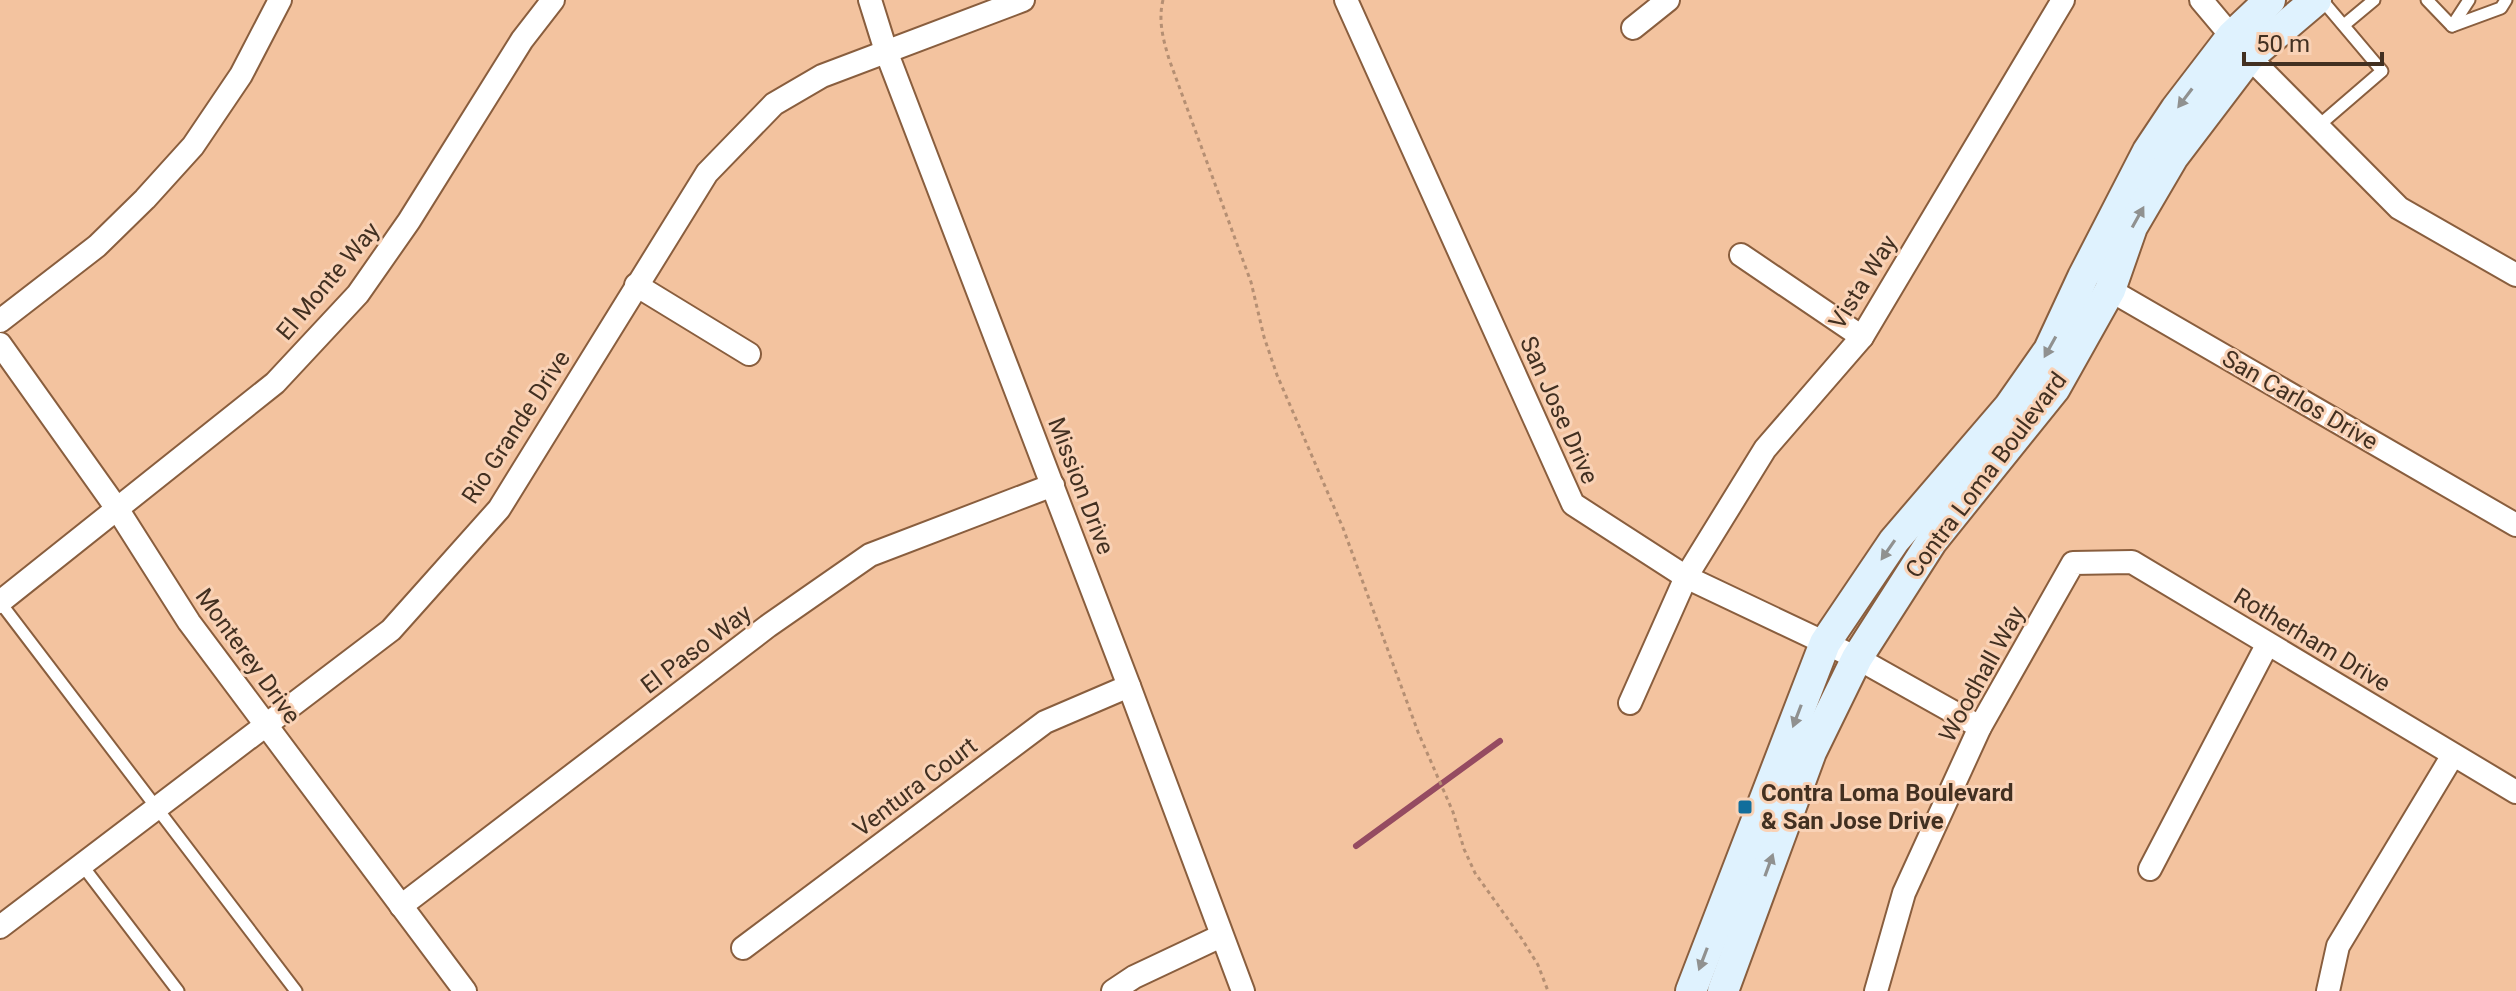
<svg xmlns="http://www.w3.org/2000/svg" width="2516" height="991" viewBox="0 0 2516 991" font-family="Roboto,sans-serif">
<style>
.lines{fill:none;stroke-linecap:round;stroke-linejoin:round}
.stream{stroke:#954b61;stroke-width:6}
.lane-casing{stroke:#895e3e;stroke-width:15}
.street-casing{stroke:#895e3e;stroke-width:26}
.secondary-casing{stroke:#895e3e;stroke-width:34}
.path{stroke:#b58f73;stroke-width:3;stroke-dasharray:4 4;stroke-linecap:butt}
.lane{stroke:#fff;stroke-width:11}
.street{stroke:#fff;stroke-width:22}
.secondary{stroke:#dff2fe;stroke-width:30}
.oneway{fill:#909190}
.poi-dot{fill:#116e9c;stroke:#f9d2b6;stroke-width:3}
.labels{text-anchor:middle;stroke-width:6;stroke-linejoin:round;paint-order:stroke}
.street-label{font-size:24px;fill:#423021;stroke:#f9d2b6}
.poi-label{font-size:24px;font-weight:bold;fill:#423021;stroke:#f9d2b6;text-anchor:start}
</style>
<rect width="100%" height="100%" fill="#f3c39f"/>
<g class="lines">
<polyline class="stream" points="1356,846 1500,741"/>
<g class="lane-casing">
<g id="lane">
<polyline points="2427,0 2452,26 2501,8 2506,0"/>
<polyline points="2344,25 2374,0"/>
<polyline points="2452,26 2469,0"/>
<polyline points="2317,127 2382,71 2322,0"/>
<polyline points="0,602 296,991"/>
<polyline points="82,865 178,991"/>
</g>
</g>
<g class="street-casing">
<g id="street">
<polyline points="870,0 886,51 1129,686 1243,991"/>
<polyline points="1346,0 1573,504 1686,577 1857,658 1980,727"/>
<polyline points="2201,0 2249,57 2399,208 2516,275"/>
<polyline points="1633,28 1668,0"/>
<polyline points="1741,255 1862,337"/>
<polyline points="636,285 749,354"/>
<polyline points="2110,290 2516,525"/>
<polyline points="0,321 97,246 145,199 193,146 241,75 280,0"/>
<polyline points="0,344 118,510 189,622 465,991"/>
<polyline points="0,602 275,383 358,294 409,221 522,40 553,0"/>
<polyline points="1630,703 1686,577 1765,449 1862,337 2063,0"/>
<polyline points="2150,869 2267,645"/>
<polyline points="401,906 768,626 870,555 1053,485"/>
<polyline points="0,927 391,630 499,509 707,173 774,104 822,76 1023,0"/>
<polyline points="743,948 1045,722 1129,686"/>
<polyline points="1113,991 1134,977 1221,936"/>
<polyline points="1876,991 1904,893 1980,727 2073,563 2132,562 2516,792"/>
<polyline points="2328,991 2338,946 2453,755"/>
</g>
</g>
<g class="secondary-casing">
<g id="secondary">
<polyline points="1691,991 1825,643 1894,541 2009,407 2049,350 2083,277 2148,151 2176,109 2232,36 2270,0"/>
<polyline points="1723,991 1811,752 1857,658 1932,541 2055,388 2110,290 2132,227 2173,157 2249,57 2316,0"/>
</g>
</g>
<path class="path" d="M1163 0C1158 20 1163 39 1169 59L1251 282 1264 337 1277 375 1343 528 1418 732 1453 812 1464 849 1475 873 1522 939 1538 965 1548 991"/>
<use href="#lane" class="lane"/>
<use href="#street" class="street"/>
<use href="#secondary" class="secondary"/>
</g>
<defs><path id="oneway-solid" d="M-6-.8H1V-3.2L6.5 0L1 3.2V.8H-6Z" transform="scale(2)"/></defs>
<g class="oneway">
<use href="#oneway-solid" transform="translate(2185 98) rotate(127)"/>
<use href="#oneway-solid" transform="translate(2138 217) rotate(-61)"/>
<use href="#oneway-solid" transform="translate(2050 347) rotate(119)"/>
<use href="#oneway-solid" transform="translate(1888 550) rotate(125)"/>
<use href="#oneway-solid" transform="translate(1797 716) rotate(111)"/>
<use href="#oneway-solid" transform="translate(1769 865) rotate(-70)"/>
<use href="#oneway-solid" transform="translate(1703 959) rotate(111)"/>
</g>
<rect class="poi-dot" x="1737" y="799" width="16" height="16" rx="4"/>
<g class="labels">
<g class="street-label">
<text transform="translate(328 281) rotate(-50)" y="8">El Monte Way</text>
<text transform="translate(1863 282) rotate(-58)" y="8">Vista Way</text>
<text transform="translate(2300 400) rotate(30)" y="8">San Carlos Drive</text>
<text transform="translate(1559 410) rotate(66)" y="8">San Jose Drive</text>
<text transform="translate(516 427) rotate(-57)" y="8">Rio Grande Drive</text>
<text transform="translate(1986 475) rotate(-53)" y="8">Contra Loma Boulevard</text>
<text transform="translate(1081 486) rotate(69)" y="8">Mission Drive</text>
<text transform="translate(2312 640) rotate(31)" y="8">Rotherham Drive</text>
<text transform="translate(696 649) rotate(-37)" y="8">El Paso Way</text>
<text transform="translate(248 656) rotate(54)" y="8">Monterey Drive</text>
<text transform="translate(1982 674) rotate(-61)" y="8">Woodhall Way</text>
<text transform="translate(915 787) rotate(-37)" y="8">Ventura Court</text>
</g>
<g class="poi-label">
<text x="1761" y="801">Contra Loma Boulevard<tspan x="1761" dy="28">&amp; San Jose Drive</tspan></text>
</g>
</g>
<path d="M2244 52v12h138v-12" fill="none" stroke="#423021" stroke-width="4"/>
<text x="2256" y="52" font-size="24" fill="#423021" stroke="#f9d2b6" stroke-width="6" paint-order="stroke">50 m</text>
</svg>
